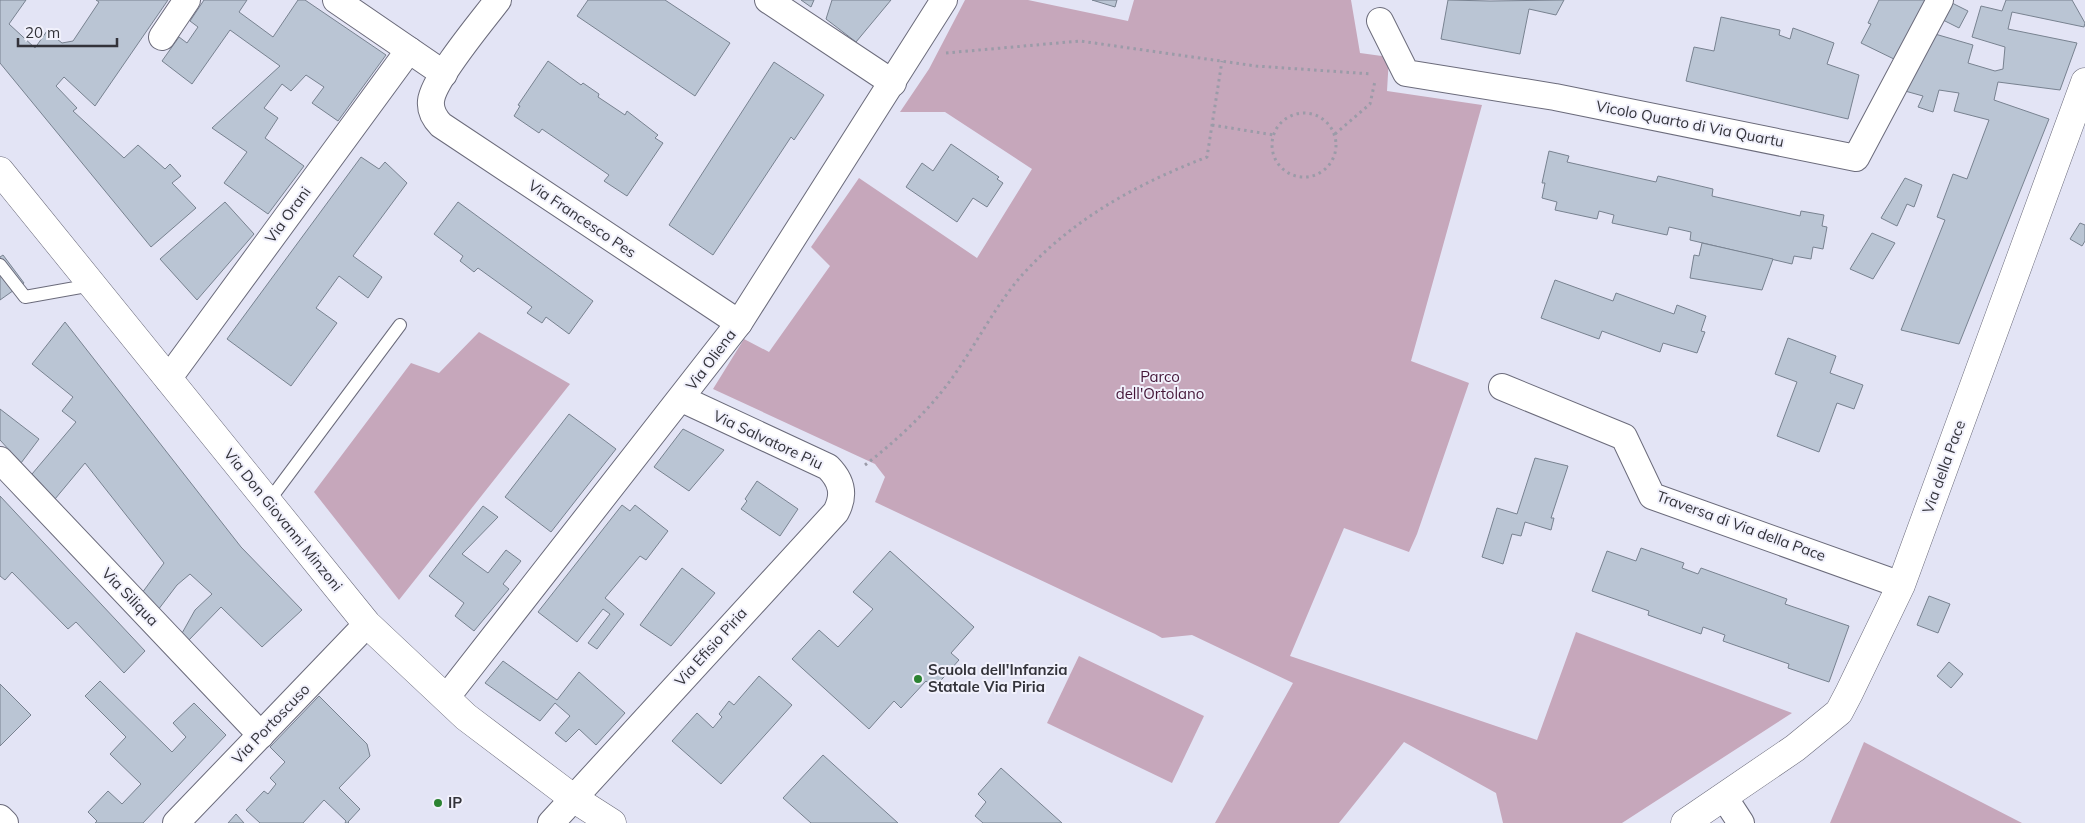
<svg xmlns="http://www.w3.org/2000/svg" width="2085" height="823" viewBox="0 0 2085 823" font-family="Mulish,sans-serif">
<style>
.green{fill:#c6a7bb}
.building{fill:#bac5d4;stroke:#788290}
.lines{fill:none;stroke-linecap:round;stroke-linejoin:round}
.lane-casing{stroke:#6b6b7b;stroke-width:14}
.street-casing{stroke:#6b6b7b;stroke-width:28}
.secondary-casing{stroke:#6b6b7b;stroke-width:29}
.path{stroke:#9b9ba8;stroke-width:3;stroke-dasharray:2.5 4;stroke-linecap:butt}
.lane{stroke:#fff;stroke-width:12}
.street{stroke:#fff;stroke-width:26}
.secondary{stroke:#fff;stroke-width:28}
.poi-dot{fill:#2c8332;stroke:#f1f1fc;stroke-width:2}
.labels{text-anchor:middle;stroke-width:4;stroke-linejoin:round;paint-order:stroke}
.street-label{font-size:15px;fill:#33333a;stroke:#f1f1fc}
.park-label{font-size:15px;fill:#441638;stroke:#f1f1fc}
.poi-label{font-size:15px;font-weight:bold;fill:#33333a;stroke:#f1f1fc;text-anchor:start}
</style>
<rect width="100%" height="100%" fill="#e3e4f5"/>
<g class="green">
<polygon points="965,0 1028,0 1128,21 1134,0 1351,0 1360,53 1389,57 1387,91 1482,105 1411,361 1469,383 1417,534 1409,552 1344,528 1290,656 1537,740 1576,632 1792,713 1622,823 1503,823 1496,793 1404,742 1339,823 1215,823 1293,683 1192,635 1162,638 1155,634 875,502 885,477 875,464 713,389 744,339 769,352 830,266 811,247 859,178 977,258 1032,169 945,112 900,112 929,69"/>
<polygon points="479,332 570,384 399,600 314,492 411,363 439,373"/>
<polygon points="1079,656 1204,716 1172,783 1047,723"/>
<polygon points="1864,742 2022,823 1830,823"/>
</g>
<g class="building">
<polygon points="0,0 26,0 9,24 35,48 47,31 62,43 73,41 99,2 96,0 168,0 95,106 64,77 56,86 77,108 73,111 124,158 138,145 165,169 170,164 181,176 172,183 196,208 151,247 0,63"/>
<polygon points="204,0 247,0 239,12 273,37 298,0 305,0 386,55 338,121 312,103 324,87 306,75 291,91 282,84 264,108 278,118 265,138 304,166 268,214 224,183 247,152 212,128 280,66 230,30 192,84 162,61 179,37 187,43 198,27 190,21"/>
<polygon points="588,0 665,0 730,43 695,96 577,16"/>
<polygon points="801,0 814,0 811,7"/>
<polygon points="832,0 891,0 856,42 826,19"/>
<polygon points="1092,0 1117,0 1115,7"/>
<polygon points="1448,0 1490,1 1564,0 1556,15 1529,9 1520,54 1441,39"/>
<polygon points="1879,0 1931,0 1898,61 1861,43 1871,24 1868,23"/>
<polygon points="2006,0 2072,0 2085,23 2084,27 2012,12 2008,29 2077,43 2060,90 1998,82 1994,100 2049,119 1959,344 1901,330 1945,220 1937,217 1953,174 1967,179 1989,120 1954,111 1959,93 1939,90 1933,112 1918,107 1923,96 1905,91 1935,34 1973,45 1968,63 1995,71 2003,69 2005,47 1972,37 1981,6 2002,11"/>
<polygon points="1952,3 1968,11 1959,28 1943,20"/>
<polygon points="1721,17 1780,30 1779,35 1790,39 1793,28 1834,43 1827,64 1859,75 1848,119 1686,81 1694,47 1714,51"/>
<polygon points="548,61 581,85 583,83 599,94 598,97 625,115 627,111 658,135 655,138 663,143 627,196 604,181 609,175 542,129 539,133 514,116 520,106 518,105"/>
<polygon points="774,62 824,95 794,140 791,137 713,255 669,225"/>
<polygon points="951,144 999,177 997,179 1003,183 987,207 973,198 957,222 906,187 922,163 933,171"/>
<polygon points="1549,151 1569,156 1567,162 1656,182 1658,176 1713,189 1712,196 1800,216 1801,211 1824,215 1822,226 1827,227 1823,249 1813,247 1811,259 1794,256 1792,264 1690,240 1691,232 1669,227 1667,235 1612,223 1614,215 1599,211 1597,219 1555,210 1557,202 1542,198 1545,183 1542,183"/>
<polygon points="361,157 379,169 385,162 407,183 353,256 382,277 368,298 339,276 316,308 337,323 291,386 227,339"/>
<polygon points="1905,178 1922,185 1914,207 1907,204 1897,226 1881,218"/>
<polygon points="225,202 254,234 197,300 160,259"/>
<polygon points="458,202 593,301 569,334 546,317 542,323 527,313 532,307 478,268 474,272 460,261 463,256 434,234"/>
<polygon points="2080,223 2085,225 2085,241 2082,246 2070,239"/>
<polygon points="1872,233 1895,243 1873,279 1850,269"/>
<polygon points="1702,243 1773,259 1762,290 1690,278 1694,255 1699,256"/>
<polygon points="3,255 24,283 0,300 0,257"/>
<polygon points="1555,280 1613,301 1616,293 1674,314 1677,305 1706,316 1701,331 1705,332 1697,353 1663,343 1660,352 1602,331 1599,339 1541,318"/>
<polygon points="65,322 241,547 302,610 262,647 221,607 187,642 181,635 195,610 212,594 190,574 177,585 158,610 142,593 164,563 85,463 55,499 32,474 76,422 62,411 73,397 32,364"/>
<polygon points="1788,338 1836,356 1830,373 1863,385 1854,409 1837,403 1819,452 1777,436 1797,382 1775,374"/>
<polygon points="0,409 39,439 21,463 0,440"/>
<polygon points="569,414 616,449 551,532 505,497"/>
<polygon points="683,429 724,450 689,491 654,467"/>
<polygon points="1535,458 1568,466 1551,518 1554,518 1551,530 1525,522 1521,536 1512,534 1503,564 1482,557 1497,508 1517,514"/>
<polygon points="757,481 798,509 780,536 741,509 747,501 745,499"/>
<polygon points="0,496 145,651 124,673 76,622 68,629 12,572 5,580 0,576"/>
<polygon points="622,505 630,511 635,505 668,531 646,560 640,556 605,598 624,614 597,649 588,643 610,614 603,609 577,642 538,612"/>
<polygon points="483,506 498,517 462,554 488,573 506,550 521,561 503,584 509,589 474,631 455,616 464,603 429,576"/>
<polygon points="1641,548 1684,563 1682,568 1698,574 1701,568 1787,599 1785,604 1849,626 1829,682 1788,668 1789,664 1723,641 1725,635 1703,627 1701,634 1648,615 1649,611 1592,591 1607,551 1636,561"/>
<polygon points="890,551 974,627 951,653 959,660 934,688 926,681 901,708 894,701 869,729 792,659 819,630 838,647 873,609 853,592"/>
<polygon points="682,568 715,593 671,646 640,625"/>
<polygon points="1929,596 1950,604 1938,633 1917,625"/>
<polygon points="503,661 557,700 579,672 625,713 596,745 579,729 566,742 555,733 570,716 555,703 540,721 485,683"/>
<polygon points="1949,662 1963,674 1951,688 1937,676"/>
<polygon points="759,676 792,705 721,784 672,741 697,713 713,728 722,717 719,714 729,701 734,705"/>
<polygon points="100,681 172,752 186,737 173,723 194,703 226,735 143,823 95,823 97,821 88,812 108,791 122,804 141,784 110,754 126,737 85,696"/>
<polygon points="0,684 31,715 0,746"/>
<polygon points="319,696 367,744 370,756 339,788 360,809 348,822 349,823 345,823 346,821 324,800 303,823 260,823 246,810 264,791 268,794 276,784 270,778 285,762 270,747"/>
<polygon points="823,755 898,823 811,823 783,798"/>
<polygon points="1001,768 1062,823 983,823 975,816 986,802 978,794"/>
<polygon points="236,814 244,823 228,823"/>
</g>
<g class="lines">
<g class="lane-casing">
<g id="lane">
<polyline points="0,265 25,297 92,285"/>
<polyline points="268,502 400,325"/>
</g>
</g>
<g class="street-casing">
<g id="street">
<polyline points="336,0 444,74"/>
<path d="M498 0C483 20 433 79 431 101 430 111 434 118 441 125L739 323"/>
<polyline points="768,0 893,83"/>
<polyline points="1380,21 1406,73 1555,97 1856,158 1940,0"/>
<polyline points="162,37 187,0"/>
<polyline points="168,379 409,50"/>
<polyline points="1502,387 1624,437 1652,496 1901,585"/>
<polyline points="0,460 261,735"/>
<polyline points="446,698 739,323 944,0"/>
<polyline points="1724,797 1741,823"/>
<polyline points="0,818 5,823"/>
<polyline points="176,823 367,624"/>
<path d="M551 823 836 512C845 495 842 481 828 467L682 399"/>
</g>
</g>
<g class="secondary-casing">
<g id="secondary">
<polyline points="0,171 367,624 466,717 573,798 612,823"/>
<polyline points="1685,823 1795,748 1839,712 1849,693 1901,585 2085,82"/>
</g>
</g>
<g class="path">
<polyline points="946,53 1080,41 1256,66 1372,74"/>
<circle cx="1304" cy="145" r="32"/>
<polyline points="1212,125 1274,135"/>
<polyline points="1335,134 1370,104 1375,81"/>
<path d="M865 465C901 437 934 406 959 368 980 337 998 302 1023 274 1074 218 1137 184 1207 157L1222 61"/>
</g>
<use href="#lane" class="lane"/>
<use href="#street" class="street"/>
<use href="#secondary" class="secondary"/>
</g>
<g class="poi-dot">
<circle cx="918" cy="679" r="5"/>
<circle cx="438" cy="803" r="5"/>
</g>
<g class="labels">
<g class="street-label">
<text transform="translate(1690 124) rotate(11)" y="5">Vicolo Quarto di Via Quartu</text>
<text transform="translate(288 215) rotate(-54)" y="5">Via Orani</text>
<text transform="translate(582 219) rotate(34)" y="5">Via Francesco Pes</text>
<text transform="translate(711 360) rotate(-53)" y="5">Via Oliena</text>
<text transform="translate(768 440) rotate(25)" y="5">Via Salvatore Piu</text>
<text transform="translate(1944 467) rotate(-70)" y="5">Via della Pace</text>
<text transform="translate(283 520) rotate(51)" y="5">Via Don Giovanni Minzoni</text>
<text transform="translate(1741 526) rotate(20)" y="5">Traversa di Via della Pace</text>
<text transform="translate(130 597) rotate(46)" y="5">Via Siliqua</text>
<text transform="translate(711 647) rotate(-48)" y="5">Via Efisio Piria</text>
<text transform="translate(271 724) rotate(-46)" y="5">Via Portoscuso</text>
</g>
<g class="park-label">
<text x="1160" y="382">Parco<tspan x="1160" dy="17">dell'Ortolano</tspan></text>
</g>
<g class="poi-label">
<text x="928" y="675">Scuola dell'Infanzia<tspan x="928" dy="17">Statale Via Piria</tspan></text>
<text x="448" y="808">IP</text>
</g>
</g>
<path d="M18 38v8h99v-8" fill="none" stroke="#33333a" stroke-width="2.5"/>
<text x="25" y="38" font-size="15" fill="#33333a" stroke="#f1f1fc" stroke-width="4" paint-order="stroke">20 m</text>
</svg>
